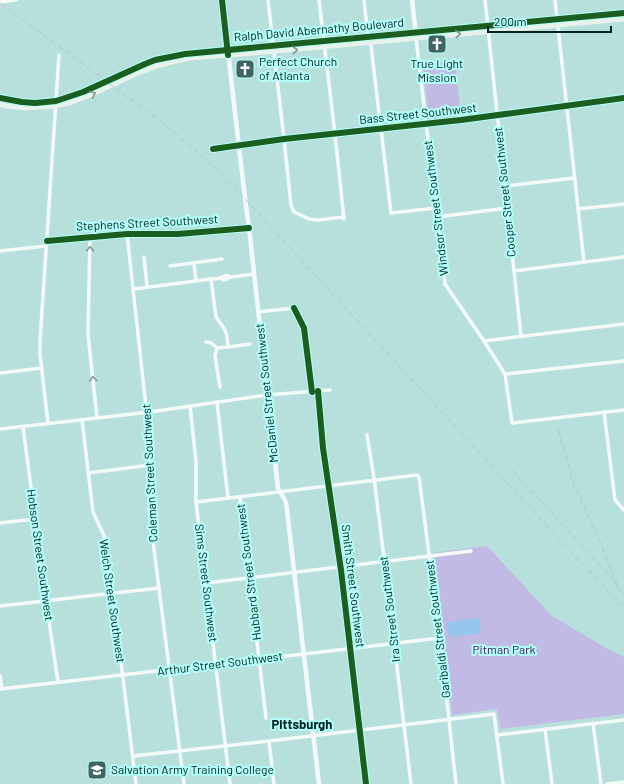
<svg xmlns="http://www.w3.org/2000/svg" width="624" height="784" viewBox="0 0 624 784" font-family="Barlow,sans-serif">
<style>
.green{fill:#c1bae5}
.water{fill:#95c6ec}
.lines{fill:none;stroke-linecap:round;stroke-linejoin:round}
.minor{stroke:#f4fafa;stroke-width:3.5}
.tertiary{stroke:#f4fafa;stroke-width:4.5}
.secondary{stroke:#e9f1ed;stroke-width:5}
.rail{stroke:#b8c4c3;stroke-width:1;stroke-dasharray:6 3;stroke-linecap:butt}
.cycleway-casing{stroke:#b3fff9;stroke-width:8}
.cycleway{stroke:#1b5e20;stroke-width:6}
.oneway{stroke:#819491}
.oneway2{stroke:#879998}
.labels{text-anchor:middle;stroke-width:4;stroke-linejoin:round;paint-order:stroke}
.street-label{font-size:12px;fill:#022220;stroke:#b3fff9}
.poi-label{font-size:12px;fill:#022220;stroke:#b3fff9;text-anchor:start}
.park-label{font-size:12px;fill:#3b1253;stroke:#b3fff9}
.neighbourhood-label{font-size:13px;font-weight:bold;fill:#022220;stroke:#b3fff9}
</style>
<rect width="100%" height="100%" fill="#b7e0dd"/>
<g class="green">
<polygon points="455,61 461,117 429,121 423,65"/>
<polygon points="487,546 552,616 606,648 624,657 624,714 500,729 497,709 452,715 433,553"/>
</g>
<polygon class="water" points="479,618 481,633 449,637 447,622"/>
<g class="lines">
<g class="minor">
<polyline points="268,0 284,139 291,205 294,212 309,219 318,220 344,217"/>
<polyline points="319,0 335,134 344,219"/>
<polyline points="364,0 368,37 371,46 391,213 436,208"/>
<polyline points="485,0 521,336"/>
<polyline points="555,0 584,262"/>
<polyline points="0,2 16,0"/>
<polyline points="416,38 445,284 484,341 505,374 512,423 624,410"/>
<polyline points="213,149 284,139 461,120 624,98"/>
<polyline points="505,186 574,178"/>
<polyline points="578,209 624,204"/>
<polyline points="437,217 507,208"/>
<polyline points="127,234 146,407 151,465 149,510 184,784"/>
<polyline points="90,237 88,334 97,418"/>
<polyline points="47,241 127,234 178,234 249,228"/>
<polyline points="0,251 46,246"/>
<polyline points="144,257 147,286"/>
<polyline points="194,264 196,281"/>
<polyline points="170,266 222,259"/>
<polyline points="514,271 624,257"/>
<polyline points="221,278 223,280 227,279 231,277 254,274"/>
<path d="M211 279C214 279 217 279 220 278 225 276 225 274 231 277"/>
<polyline points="134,289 211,279 216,317 225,330 227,336 228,347 217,348 211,343 206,342"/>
<polyline points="258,312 294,308 304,328 312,392"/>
<polyline points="484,341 624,324"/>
<polyline points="228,347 250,344"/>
<polyline points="217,348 215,356 220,387"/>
<polyline points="0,373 42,368"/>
<polyline points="505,374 624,361"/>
<polyline points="318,391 323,448 341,570 366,784"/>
<polyline points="217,402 228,498"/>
<polyline points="190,406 196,462 196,502 230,784"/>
<polyline points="604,412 615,500 624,510"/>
<polyline points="82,420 93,512 106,540 136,784"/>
<polyline points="48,424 40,354 40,341 59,55"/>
<polyline points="23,427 46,601 58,682"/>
<polyline points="0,429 150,412 267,395 330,390"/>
<polyline points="367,435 374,478 384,558 411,784"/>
<polyline points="88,473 151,465"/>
<polyline points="240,497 266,718"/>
<polyline points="196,502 417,475 419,477 440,638 456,784"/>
<polyline points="0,523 35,519"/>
<polyline points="206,583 471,551"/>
<polyline points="0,606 159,588"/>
<polyline points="0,676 2,689"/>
<polyline points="0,689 304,654 440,638"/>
<polyline points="593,723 601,784"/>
<polyline points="545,729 552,784"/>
<polyline points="497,735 624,720"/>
<polyline points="269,741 274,784"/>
<polyline points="133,756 269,741 494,714 503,784"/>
<polyline points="607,784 624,782"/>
</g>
<g class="tertiary">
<polyline points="222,0 244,190 249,228 278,488 286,502 319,784"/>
<polyline points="412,0 416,36"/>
</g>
<g class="secondary">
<polyline points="0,98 22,102 35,103 56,101 83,92 145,64 155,60 185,54 624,13"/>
<polyline points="0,104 6,106 25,108 56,106 69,103 88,96 136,74 154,67 171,62 190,58 276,51 624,19"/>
</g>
<g class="rail">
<polyline points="0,3 160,121 190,146 212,165 245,199 582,564 624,607"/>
<polyline points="558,429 574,484 603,549 618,587"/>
<polyline points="512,470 611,577 624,595"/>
</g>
<g class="cycleway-casing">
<g id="cycleway">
<polyline points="222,0 228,55"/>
<polyline points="0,98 22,102 35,103 56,101 83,92 145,64 155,60 185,54 624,13"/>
<polyline points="213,149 284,139 461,120 624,98"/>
<polyline points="47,241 127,234 178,234 249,228"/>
<polyline points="294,308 304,328 312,392"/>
<polyline points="318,391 323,448 341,570 366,784"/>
</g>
</g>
<use href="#cycleway" class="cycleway"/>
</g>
<defs><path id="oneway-chevron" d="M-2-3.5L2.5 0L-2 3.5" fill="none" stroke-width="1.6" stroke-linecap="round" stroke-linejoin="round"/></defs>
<g class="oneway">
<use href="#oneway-chevron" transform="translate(458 34) rotate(-5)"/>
<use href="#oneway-chevron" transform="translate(295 50) rotate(-5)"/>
<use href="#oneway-chevron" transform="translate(93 94) rotate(-24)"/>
</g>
<g class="oneway2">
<use href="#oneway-chevron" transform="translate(90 249) rotate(-89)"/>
<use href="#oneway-chevron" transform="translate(93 379) rotate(-96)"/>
</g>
<defs>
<g id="church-square" transform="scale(1)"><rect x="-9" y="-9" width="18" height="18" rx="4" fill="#416462" stroke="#b3fff9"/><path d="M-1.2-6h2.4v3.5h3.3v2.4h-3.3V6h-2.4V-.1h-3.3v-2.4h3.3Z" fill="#fff"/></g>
<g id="university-square" transform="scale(1)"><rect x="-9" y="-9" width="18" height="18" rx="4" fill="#416462" stroke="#b3fff9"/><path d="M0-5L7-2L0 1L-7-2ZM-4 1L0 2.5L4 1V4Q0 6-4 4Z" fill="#fff"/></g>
</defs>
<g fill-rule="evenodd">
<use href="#church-square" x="437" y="44"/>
<use href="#church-square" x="245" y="69"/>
<use href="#university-square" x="97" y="770"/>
</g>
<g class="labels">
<g class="street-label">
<text transform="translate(319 30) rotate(-5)" y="4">Ralph David Abernathy Boulevard</text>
<text transform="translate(418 114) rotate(-6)" y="4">Bass Street Southwest</text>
<text transform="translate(505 192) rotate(-96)" y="4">Cooper Street Southwest</text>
<text transform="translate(436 208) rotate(-97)" y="4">Windsor Street Southwest</text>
<text transform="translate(147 223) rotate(-3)" y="4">Stephens Street Southwest</text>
<text transform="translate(267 393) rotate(-96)" y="4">McDaniel Street Southwest</text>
<text transform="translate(150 473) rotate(-93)" y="4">Coleman Street Southwest</text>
<text transform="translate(40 555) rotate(82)" y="4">Hobson Street Southwest</text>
<text transform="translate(249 572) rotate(-97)" y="4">Hubbard Street Southwest</text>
<text transform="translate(206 583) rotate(83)" y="4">Sims Street Southwest</text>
<text transform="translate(353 586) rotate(83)" y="4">Smith Street Southwest</text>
<text transform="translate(112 601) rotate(82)" y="4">Welch Street Southwest</text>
<text transform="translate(390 609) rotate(-97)" y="4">Ira Street Southwest</text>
<text transform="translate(438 629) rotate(-97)" y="4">Garibaldi Street Southwest</text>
<text transform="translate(220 664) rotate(-7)" y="4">Arthur Street Southwest</text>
</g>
<g class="poi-label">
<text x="259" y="66">Perfect Church<tspan x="259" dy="14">of Atlanta</tspan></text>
<text x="437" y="68" text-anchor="middle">True Light<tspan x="437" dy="14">Mission</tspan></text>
<text x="111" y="774">Salvation Army Training College</text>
</g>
<g class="park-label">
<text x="504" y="654">Pitman Park</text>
</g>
<g class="neighbourhood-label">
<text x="302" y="729">Pittsburgh</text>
</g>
</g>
<path d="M488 26v6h123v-6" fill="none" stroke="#022220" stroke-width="2"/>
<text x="494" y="26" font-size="12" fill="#022220" stroke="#b3fff9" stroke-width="3" paint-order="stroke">200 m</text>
</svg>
